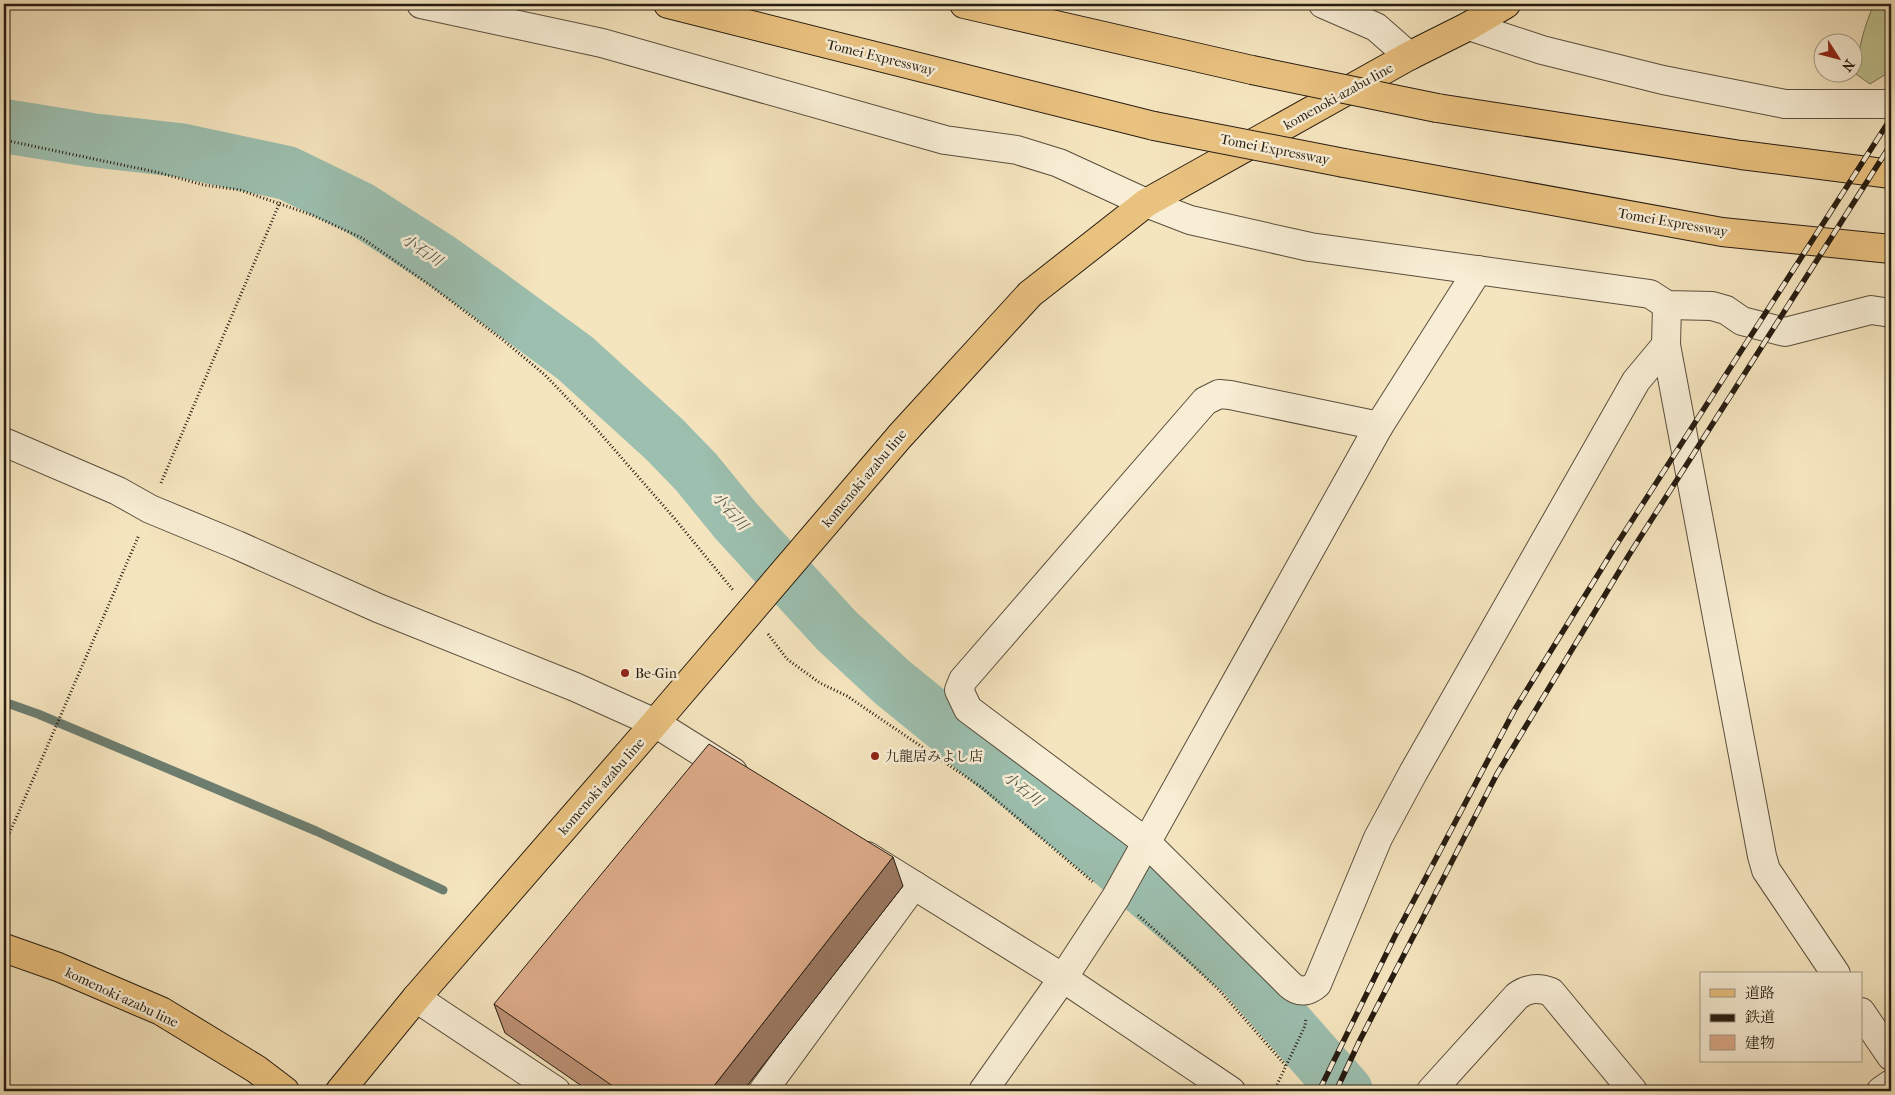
<svg xmlns="http://www.w3.org/2000/svg" width="1895" height="1095" viewBox="0 0 1895 1095" font-family="'IM FELL French Canon','Noto Serif JP',serif">
<style>
.green{fill:#bfc390;stroke:#727050}
.lines{fill:none;stroke-linecap:round;stroke-linejoin:round}
.stream{stroke:#6d7e70;stroke-width:9}
.river{stroke:#9cbfaf;stroke-width:54}
.minor-casing{stroke:#5a4e3c;stroke-width:30}
.major-casing{stroke:#261c11;stroke-width:30}
.highway-casing{stroke:#261c11;stroke-width:30}
.path{stroke:#261c11;stroke-width:3;stroke-dasharray:1 2.5;stroke-linecap:butt}
.minor{stroke:#f8eed5;stroke-width:28}
.major{stroke:#eac280;stroke-width:28}
.highway{stroke:#eac280;stroke-width:28}
.rail-casing{stroke:#261c11;stroke-width:5.5}
.rail{stroke:#f8eed5;stroke-width:4;stroke-dasharray:11;stroke-linecap:butt}
.highway-bridge-casing{stroke:#261c11;stroke-width:30;stroke-linecap:butt}
.highway-bridge{stroke:#eac280;stroke-width:28}
.wall{fill:#bd9276;stroke:#261c11}
.shaded-wall{fill:#9a7760;stroke:#261c11}
.building{fill:#dcaa89;stroke:#261c11}
.poi-dot{fill:#8f2418;stroke:#f8eed5;stroke-width:2}
.labels{text-anchor:middle;stroke-width:5;stroke-linejoin:round;paint-order:stroke}
.street-label{font-size:14px;fill:#261c11;stroke:#f8eed5}
.poi-label{font-size:14px;fill:#261c11;stroke:#f8eed5;text-anchor:start}
.water-label{font-size:15px;font-style:italic;fill:#4f5548;stroke:#f8eed5}
</style>
<rect width="100%" height="100%" fill="#f5e5bf"/>
<filter id="stains"><feTurbulence type="fractalNoise" baseFrequency=".004" numOctaves="4"/><feColorMatrix values="0 0 0 0 .2 0 0 0 0 .09 0 0 0 0 .02 0 0 0 .5 -.17"/></filter>
<radialGradient id="worn" r=".72"><stop offset=".6" stop-color="#630" stop-opacity="0"/><stop offset="1" stop-color="#630" stop-opacity=".3"/></radialGradient>
<path class="green" d="M1874 4H1891V71L1870 84 1856 74C1858 49 1864 27 1874 4Z"/>
<g class="lines">
<polyline class="stream" points="4,702 38,714 316,831 443,890"/>
<polyline class="river" points="4,126 91,140 179,150 287,173 359,208 440,260 485,292 575,358 664,439 696,472 736,521 837,631 892,682 1091,844 1243,974 1346,1091"/>
<g class="minor-casing">
<g id="minor">
<polyline points="421,4 602,43 945,140 1017,150 1059,163 1146,203 1190,220 1310,247 1650,294 1667,305 1712,306 1726,310 1742,321 1785,332 1871,310 1891,313"/>
<polyline points="1323,4 1376,27 1409,56"/>
<polyline points="1469,26 1542,50 1663,80 1785,104 1891,104"/>
<polyline points="1667,305 1666,345 1762,856 1766,870 1836,974"/>
<path d="M1379 426 1230 395 1219 394 1205 401 963 680 959 690 968 709 1146 842 1290 985C1299 993 1308 992 1317 984L1378 838 1413 773 1636 381 1666 345"/>
<polyline points="4,442 118,491 150,509 237,545 378,608 575,687 655,723 733,772"/>
<polyline points="867,856 1063,978 1231,1091"/>
<polyline points="416,998 556,1091"/>
<polyline points="1861,1012 1891,1056"/>
<polyline points="763,1091 914,885"/>
<polyline points="983,1091 1063,978 1116,897 1379,426 1478,270"/>
<path d="M1431 1091 1517 996C1528 988 1538 987 1551 992L1633 1091"/>
<polyline points="1881,1091 1891,1084"/>
</g>
</g>
<g class="major-casing">
<g id="major">
<polyline points="4,948 58,967 161,1011 256,1069 285,1091"/>
<polyline points="340,1091 416,998 655,723 900,436 1030,294 1146,203 1409,56 1469,26 1506,4"/>
</g>
</g>
<g class="highway-casing">
<g id="highway">
<polyline points="668,4 1154,126"/>
<polyline points="964,4 1252,70"/>
<polyline points="1437,108 1741,155 1891,174"/>
<polyline points="1344,163 1722,232 1891,249"/>
</g>
</g>
<g class="path">
<polyline points="4,140 156,172 204,185 240,190 312,215 362,238 431,286 503,340 545,375 593,425 675,519 733,590"/>
<polyline points="161,483 280,202"/>
<polyline points="768,634 787,659 820,683 847,696 981,787 1093,882"/>
<polyline points="4,846 139,535"/>
<polyline points="1138,915 1168,942 1220,991 1286,1066"/>
<polyline points="1274,1091 1305,1026 1306,1018"/>
</g>
<use href="#minor" class="minor"/>
<use href="#major" class="major"/>
<use href="#highway" class="highway"/>
<g class="rail-casing">
<g id="rail">
<polyline points="1319,1091 1395,936 1515,709 1615,547 1891,118"/>
<polyline points="1336,1091 1360,1040 1497,774 1629,555 1891,144"/>
</g>
</g>
<use href="#rail" class="rail"/>
<g class="highway-bridge-casing">
<g id="highway-bridge">
<polyline points="1252,70 1437,108"/>
<polyline points="1154,126 1344,163"/>
</g>
</g>
<use href="#highway-bridge" class="highway-bridge"/>
</g>
<polygon class="wall" points="903,886 743,1091 589,1091 505,1033 494,1004"/>
<polygon class="shaded-wall" points="893,857 903,886 743,1091 710,1091"/>
<polygon class="building" points="709,744 893,857 710,1091 620,1091 494,1004"/>
<g class="poi-dot">
<circle cx="625" cy="673" r="5"/>
<circle cx="875" cy="756" r="5"/>
</g>
<g class="labels">
<g class="street-label">
<text transform="translate(881 57) rotate(14)" y="5">Tomei Expressway</text>
<text transform="translate(1338 96) rotate(-29)" y="5">komenoki-azabu line</text>
<text transform="translate(1275 149) rotate(11)" y="5">Tomei Expressway</text>
<text transform="translate(1673 222) rotate(10)" y="5">Tomei Expressway</text>
<text transform="translate(864 478) rotate(-50)" y="5">komenoki-azabu line</text>
<text transform="translate(601 786) rotate(-49)" y="5">komenoki-azabu line</text>
<text transform="translate(122 997) rotate(25)" y="5">komenoki-azabu line</text>
</g>
<g class="poi-label">
<text x="635" y="678">Be-Gin</text>
<text x="885" y="761">九龍居みよし店</text>
</g>
<g class="water-label">
<text transform="translate(422 250) rotate(34)" y="5">小石川</text>
<text transform="translate(730 511) rotate(48)" y="5">小石川</text>
<text transform="translate(1023 789) rotate(39)" y="5">小石川</text>
</g>
</g>
<rect width="1895" height="1095" fill="none" stroke="#f5e5bf" stroke-width="20"/>
<rect x="5" y="5" width="1885" height="1085" fill="none" stroke="#261c11" stroke-width="2.5"/>
<rect x="10" y="10" width="1875" height="1075" fill="none" stroke="#261c11"/>
<rect x="1700" y="972" width="162" height="90" fill="#f8eed5" stroke="#a49a87"/>
<rect x="1710" y="989" width="25" height="8" fill="#eac280" stroke="#a49a87"/>
<text x="1745" y="998" font-size="15" fill="#261c11">道路</text>
<rect x="1710" y="1014" width="25" height="8" fill="#261c11" stroke="#a49a87"/>
<text x="1745" y="1022" font-size="15" fill="#261c11">鉄道</text>
<rect x="1710" y="1035" width="25" height="15" fill="#dcaa89" stroke="#a49a87"/>
<text x="1745" y="1048" font-size="15" fill="#261c11">建物</text>
<g transform="translate(1838 58) rotate(126)"><circle r="24" fill="#f8eed5" stroke="#a49a87"/>
<path d="M0-4L9 19L0 12L-9 19Z" fill="#8f2418"/>
<text y="-8" font-size="14" font-weight="bold" text-anchor="middle" fill="#261c11">N</text>
</g>
<rect width="100%" height="100%" filter="url(#stains)"/>
<rect width="100%" height="100%" fill="url(#worn)"/>
</svg>
